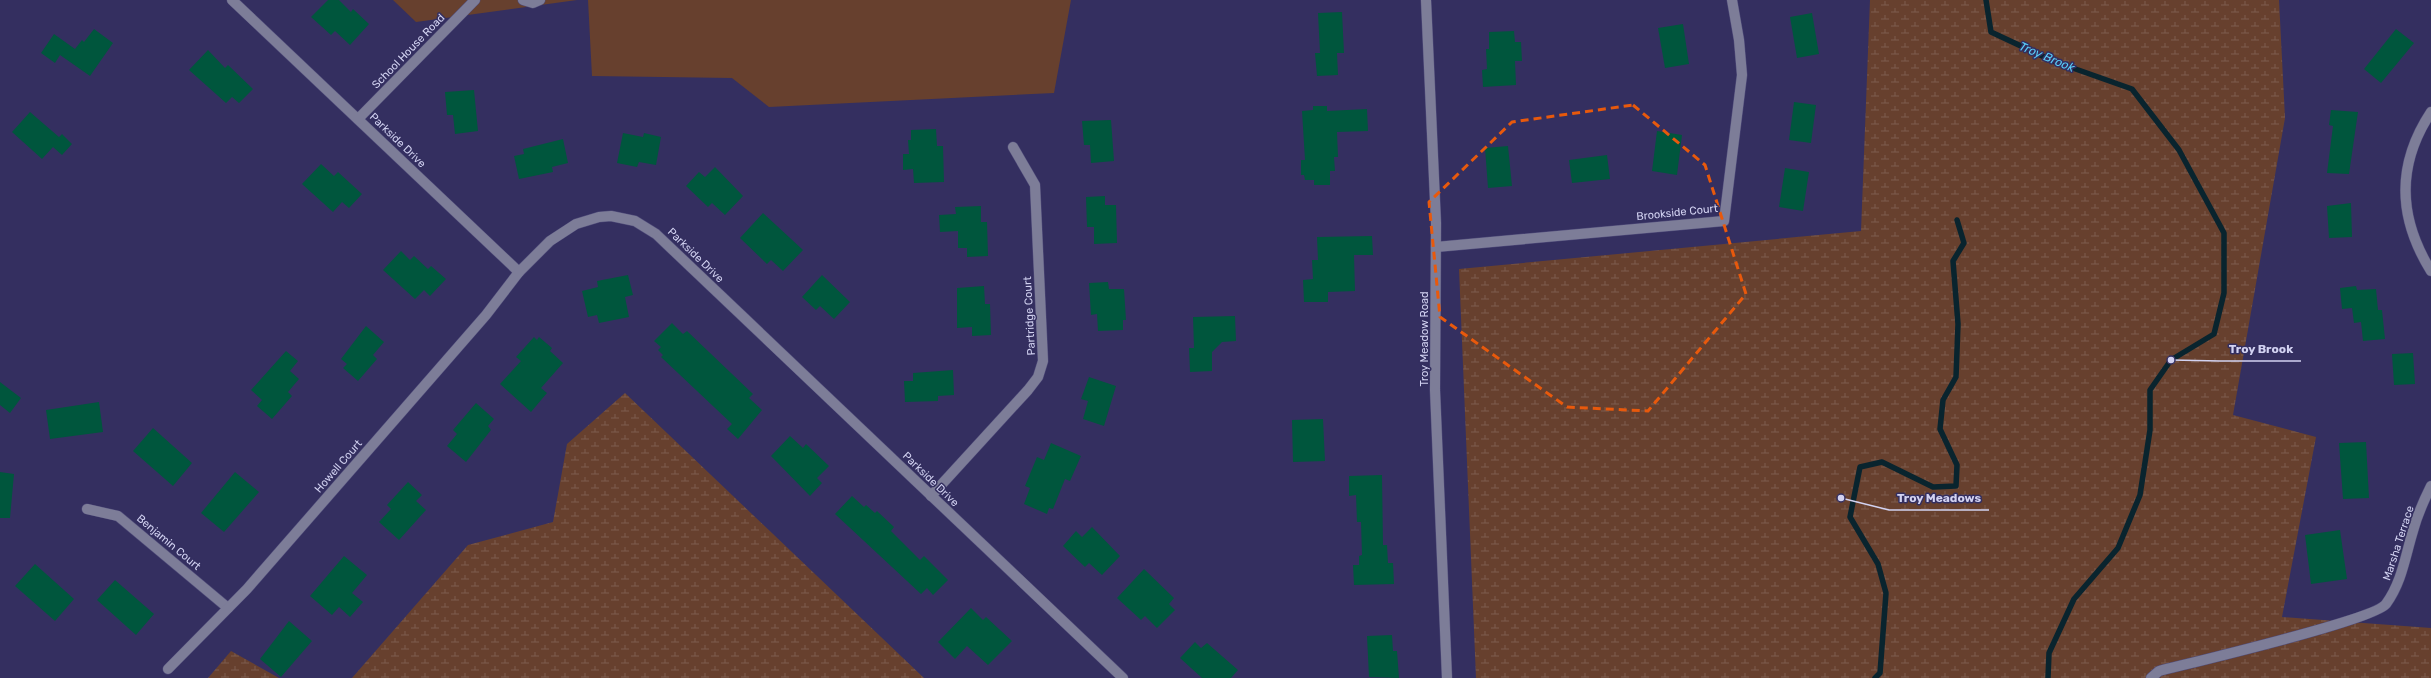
<svg xmlns="http://www.w3.org/2000/svg" width="2431" height="678" viewBox="0 0 2431 678" font-family="Rubik,sans-serif">
<style>
.green{fill:#67402e}
.wetland{fill:url(#wetland-marsh)}
.lines{fill:none;stroke-linecap:round;stroke-linejoin:round}
.stream{stroke:#09242e;stroke-width:5.5}
.building{fill:#00563d}
.minor-casing{stroke:#504c7a;stroke-width:11}
.minor{stroke:#7d7d98;stroke-width:10}
.marked{fill:none;stroke:#e8590c;stroke-width:3;stroke-dasharray:8 5;stroke-linejoin:round}
.labels{text-anchor:middle;stroke-width:3;stroke-linejoin:round;paint-order:stroke}
.street-label{font-size:11px;fill:#d2d2f1;stroke:#342f60}
.water-label{font-size:12px;font-style:italic;fill:#59d0fb;stroke:#342f60}
.leader{fill:none;stroke:#d2d2f1;stroke-width:1.5}
.callout-dot{fill:#d2d2f1;stroke:#342f60;stroke-width:1.5}
.callout-label{font-size:12px;text-anchor:middle;font-weight:bold;fill:#d2d2f1;stroke:#342f60;stroke-width:3;stroke-linejoin:round;paint-order:stroke}
</style>
<defs>
<pattern id="wetland-marsh" width="20" height="14" patternUnits="userSpaceOnUse"><rect width="20" height="14" fill="#67402e"/><path d="M1 5h8M5 5V1M11 12h8M15 12V8" fill="none" stroke="#7c5b4d"/></pattern>
</defs>
<rect width="100%" height="100%" fill="#342f60"/>
<g class="green">
<polygon points="393,0 577,0 416,22"/>
<polygon points="588,0 1071,0 1054,93 769,107 732,78 592,76"/>
</g>
<g class="wetland">
<polygon points="1870,0 2279,0 2285,118 2233,415 2316,437 2282,617 2431,628 2431,678 1476,678 1459,269 1861,231"/>
<polygon points="625,393 924,678 352,678 468,545 553,522 567,444"/>
<polygon points="231,651 279,678 208,678"/>
</g>
<g class="lines">
<g class="stream">
<polyline points="1986,0 1991,32 2053,61 2132,89 2179,150 2224,233 2224,293 2214,334 2171,360 2150,390 2150,430 2140,495 2118,548 2074,599 2049,653 2048,678"/>
<polyline points="1875,678 1880,673 1886,593 1878,564 1850,517 1860,467 1882,462 1933,487 1956,486 1957,465 1940,429 1943,400 1956,377 1958,324 1953,261 1964,243 1957,220"/>
</g>
</g>
<g class="building">
<polygon points="328,0 339,0 351,12 353,9 369,24 350,45 335,31 331,35 311,17"/>
<polygon points="1342,12 1344,53 1337,53 1338,75 1317,76 1315,53 1320,53 1318,13"/>
<polygon points="1812,13 1819,54 1797,58 1790,17"/>
<polygon points="1683,24 1689,64 1665,68 1658,28"/>
<polygon points="94,29 113,43 90,76 60,55 55,63 41,53 54,34 75,49 82,40 84,42"/>
<polygon points="2396,29 2414,43 2381,83 2364,69"/>
<polygon points="1514,31 1515,42 1521,42 1522,61 1515,61 1516,85 1483,87 1482,70 1487,69 1486,49 1489,49 1489,32"/>
<polygon points="208,50 225,68 228,65 253,89 239,103 232,97 226,103 189,70"/>
<polygon points="474,90 478,131 455,134 453,115 447,115 445,92"/>
<polygon points="1794,102 1816,105 1811,143 1789,140"/>
<polygon points="1313,106 1327,106 1327,111 1367,109 1368,131 1337,132 1338,157 1334,157 1335,171 1330,171 1330,185 1314,185 1314,180 1305,180 1304,175 1301,175 1301,160 1305,160 1302,111 1313,110"/>
<polygon points="2331,110 2358,112 2349,174 2327,173 2333,126 2329,125"/>
<polygon points="30,112 59,137 62,134 72,144 62,155 53,147 42,159 12,132"/>
<polygon points="1111,120 1114,161 1091,163 1090,145 1084,145 1082,121"/>
<polygon points="936,129 937,146 943,146 944,182 914,183 913,169 903,170 903,154 909,154 908,140 911,140 911,130"/>
<polygon points="1657,131 1682,135 1677,175 1652,171"/>
<polygon points="623,133 643,137 644,133 661,137 656,165 639,162 637,167 617,163"/>
<polygon points="563,139 568,163 552,167 553,172 519,179 514,156 524,154 523,149"/>
<polygon points="1508,146 1512,186 1488,188 1485,148"/>
<polygon points="1607,155 1610,179 1572,183 1569,160"/>
<polygon points="321,164 334,176 338,172 362,194 349,208 342,202 333,212 302,184"/>
<polygon points="715,167 743,196 725,215 712,203 708,207 686,186 699,172 705,177"/>
<polygon points="1785,168 1809,172 1803,211 1779,207"/>
<polygon points="1105,196 1105,205 1116,205 1117,243 1094,244 1094,227 1087,227 1086,197"/>
<polygon points="2351,203 2352,237 2329,238 2327,206"/>
<polygon points="981,206 981,222 987,222 988,256 967,257 967,248 958,248 958,231 940,232 939,215 956,214 955,207"/>
<polygon points="763,213 803,250 783,271 771,260 767,264 740,238"/>
<polygon points="1372,236 1373,255 1354,255 1355,291 1328,292 1328,302 1304,302 1303,280 1313,279 1312,260 1318,260 1317,237"/>
<polygon points="401,251 410,260 414,256 428,269 431,266 446,279 430,296 424,290 415,299 383,270"/>
<polygon points="628,275 633,295 625,297 629,317 599,323 597,315 588,317 582,291 598,287 597,281"/>
<polygon points="822,275 850,302 834,319 820,306 816,310 802,297"/>
<polygon points="1108,282 1109,289 1124,289 1126,320 1123,320 1123,330 1098,331 1097,314 1091,315 1089,283"/>
<polygon points="984,286 985,304 990,304 991,335 972,336 972,327 957,328 957,288"/>
<polygon points="2356,286 2357,290 2376,289 2378,310 2382,310 2385,339 2363,341 2361,322 2354,323 2352,308 2342,309 2340,288"/>
<polygon points="1235,316 1236,341 1222,342 1212,352 1212,371 1190,372 1189,348 1194,348 1193,317"/>
<polygon points="672,323 683,334 687,331 753,394 749,398 762,410 738,439 727,429 732,424 661,357 663,355 658,350 661,347 654,341"/>
<polygon points="366,326 384,342 373,355 377,359 358,381 343,368 347,364 341,359"/>
<polygon points="534,337 537,340 539,337 552,348 550,351 563,363 541,388 547,393 531,412 500,384 521,361 516,357"/>
<polygon points="286,351 298,361 290,371 299,379 288,392 292,396 272,419 257,406 262,400 251,390"/>
<polygon points="2413,353 2415,384 2394,385 2392,354"/>
<polygon points="953,370 954,395 938,396 938,401 905,402 904,381 913,381 913,373"/>
<polygon points="1089,377 1116,386 1104,426 1083,419 1088,401 1081,399"/>
<polygon points="0,382 21,398 10,413 0,405"/>
<polygon points="99,402 103,432 50,439 46,410"/>
<polygon points="476,403 494,419 488,426 491,430 466,462 447,446 457,434 453,430"/>
<polygon points="1323,419 1325,461 1293,462 1292,420"/>
<polygon points="153,428 192,463 173,486 133,451"/>
<polygon points="790,436 803,448 806,444 829,466 817,478 822,483 810,496 771,456"/>
<polygon points="2366,442 2369,498 2343,499 2339,443"/>
<polygon points="1051,443 1081,456 1070,481 1065,479 1053,509 1049,508 1047,514 1024,504 1030,488 1025,486 1037,457 1044,460"/>
<polygon points="0,472 14,474 10,518 0,518"/>
<polygon points="235,472 259,492 224,532 201,513"/>
<polygon points="1382,475 1383,545 1387,545 1388,563 1393,563 1394,584 1354,585 1353,565 1359,565 1359,556 1362,555 1361,522 1357,522 1356,495 1349,496 1349,476"/>
<polygon points="408,482 422,495 416,501 426,510 399,540 379,522 391,509 387,505"/>
<polygon points="852,496 864,507 866,505 875,513 877,511 894,527 891,531 920,560 924,556 948,580 933,595 927,588 921,594 835,514"/>
<polygon points="1092,527 1120,556 1102,575 1089,563 1085,567 1063,546 1076,531 1082,537"/>
<polygon points="2340,530 2347,579 2311,584 2305,535"/>
<polygon points="344,556 367,575 352,593 363,602 350,617 339,607 332,615 310,596"/>
<polygon points="35,564 74,599 55,621 15,586"/>
<polygon points="1144,569 1174,598 1169,604 1175,610 1157,628 1145,616 1141,620 1117,598"/>
<polygon points="115,580 154,614 136,635 97,600"/>
<polygon points="971,608 983,620 986,617 1012,641 988,665 967,646 955,659 938,642"/>
<polygon points="289,621 312,641 281,677 260,659"/>
<polygon points="1392,635 1393,651 1397,651 1399,678 1369,677 1367,636"/>
<polygon points="1195,642 1201,648 1207,643 1238,670 1231,678 1202,678 1180,658"/>
</g>
<g class="lines">
<g class="minor-casing">
<g id="minor">
<polyline points="232,0 519,272"/>
<polyline points="523,0 533,3 540,0"/>
<polyline points="1426,0 1436,223 1435,390 1447,678"/>
<path d="M2431 112C2396 165 2398 218 2431 271"/>
<polyline points="358,119 475,0"/>
<polyline points="1436,247 1724,221 1742,75 1739,40 1732,0"/>
<polyline points="931,496 1028,390 1038,377 1043,361 1035,185 1013,147"/>
<polyline points="87,509 118,516 228,608"/>
<polyline points="168,669 247,589 486,315 519,272 550,241 576,224 599,217 611,216 635,221 656,234 1123,678"/>
<path d="M2151 678 2159 671C2190 663 2374 620 2386 604 2402 582 2405 557 2413 531 2417 516 2424 500 2431 486"/>
</g>
</g>
<use href="#minor" class="minor"/>
</g>
<path class="marked" d="M1633 105 1705 165 1746 294 1648 411 1567 407 1440 317 1429 202 1512 122Z"/>
<g class="labels">
<g class="street-label">
<text transform="translate(408 51) rotate(-46)" y="4">School House Road</text>
<text transform="translate(398 140) rotate(44)" y="4">Parkside Drive</text>
<text transform="translate(1677 212) rotate(-6)" y="4">Brookside Court</text>
<text transform="translate(696 255) rotate(44)" y="4">Parkside Drive</text>
<text transform="translate(1029 316) rotate(-93)" y="4">Partridge Court</text>
<text transform="translate(1424 339) rotate(-90)" y="4">Troy Meadow Road</text>
<text transform="translate(338 466) rotate(-49)" y="4">Howell Court</text>
<text transform="translate(931 479) rotate(44)" y="4">Parkside Drive</text>
<text transform="translate(169 542) rotate(40)" y="4">Benjamin Court</text>
<text transform="translate(2398 543) rotate(-72)" y="4">Marsha Terrace</text>
</g>
<g class="water-label">
<text transform="translate(2047 57) rotate(23)" y="4">Troy Brook</text>
</g>
</g>
<path class="leader" d="M2171 360L2220 361H2301M1841 498L1889 510H1989"/>
<g class="callout-dot">
<circle cx="2171" cy="360" r="4"/>
<circle cx="1841" cy="498" r="4"/>
</g>
<g class="callout-label">
<text x="2261" y="353">Troy Brook</text>
<text x="1939" y="502">Troy Meadows</text>
</g>
</svg>
